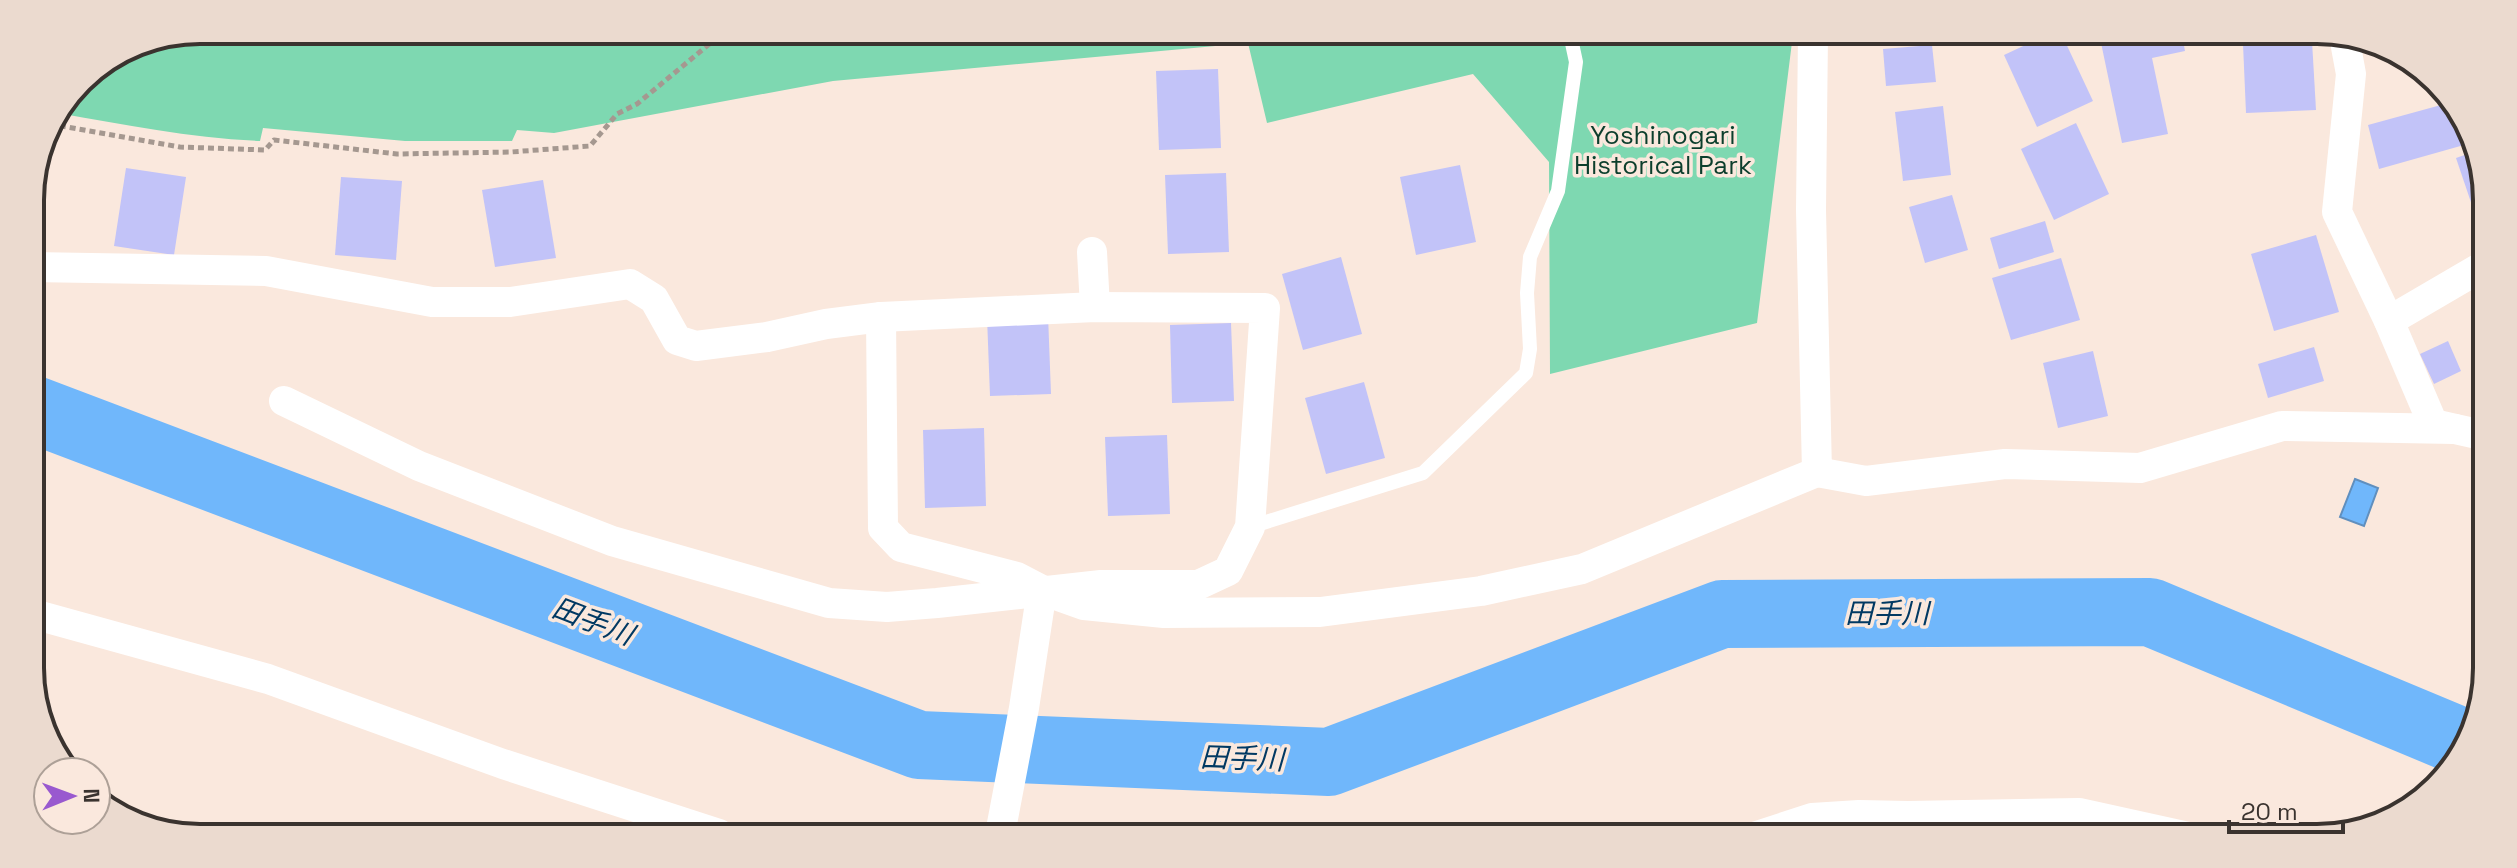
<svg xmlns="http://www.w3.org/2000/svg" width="2517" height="868" viewBox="0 0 2517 868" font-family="'Space Grotesk','Noto Sans JP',sans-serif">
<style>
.green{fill:#7ed8b1}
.water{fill:#70b7fb;stroke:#608fbe;stroke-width:2}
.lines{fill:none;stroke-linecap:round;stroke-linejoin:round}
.river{stroke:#70b7fb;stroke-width:68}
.building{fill:#c2c3f8}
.path{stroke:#a59890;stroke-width:5;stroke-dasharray:6 4;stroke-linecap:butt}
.service{stroke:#fff;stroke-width:14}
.minor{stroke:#fff;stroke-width:30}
.labels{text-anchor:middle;stroke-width:7;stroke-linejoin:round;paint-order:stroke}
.park-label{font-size:26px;fill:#0c3e2c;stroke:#fae8dd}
.water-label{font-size:28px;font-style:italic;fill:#013963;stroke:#fae8dd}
.rim{fill:none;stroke:#3a332f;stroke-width:4}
</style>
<rect width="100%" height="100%" fill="#fae8dd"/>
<path class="green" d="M200 30 1793 34 1757 323 1550 374 1549 162 1473 74 1267 123 1248 43 833 81 554 133 517 130 512 141H405L263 128 260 141C192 138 125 125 58 113L80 79 135 43Z"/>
<polygon class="water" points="2355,479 2378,488 2364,526 2340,517"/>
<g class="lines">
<polyline class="river" points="32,409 919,745 1329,762 1722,614 2150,612 2462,742"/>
</g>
<g class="building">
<polygon points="2047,35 2062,35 2093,101 2037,127 2004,55"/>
<polygon points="2113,35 2182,35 2185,51 2152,58 2168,134 2122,143 2100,38"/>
<polygon points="2312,41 2316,110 2246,113 2243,44"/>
<polygon points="1932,45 1936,82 1886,86 1883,49"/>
<polygon points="1218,69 1221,148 1159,150 1156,71"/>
<polygon points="2452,102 2464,145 2379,169 2368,125"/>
<polygon points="1943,106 1951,175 1903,181 1895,112"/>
<polygon points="2076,123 2109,194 2054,220 2021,149"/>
<polygon points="2476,151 2484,167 2484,225 2479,226 2456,158"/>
<polygon points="1460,165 1476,242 1416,255 1400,177"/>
<polygon points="126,168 186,177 174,255 114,246"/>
<polygon points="1226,173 1229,252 1168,254 1165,175"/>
<polygon points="341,177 402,181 396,260 335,255"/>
<polygon points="543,180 556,258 495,267 482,190"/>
<polygon points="1952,195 1968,250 1925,263 1909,207"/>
<polygon points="2045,221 2054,252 1999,269 1990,238"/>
<polygon points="2316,235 2339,312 2274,331 2251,254"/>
<polygon points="1341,257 1362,334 1303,350 1282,274"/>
<polygon points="2061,258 2080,320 2011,340 1992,278"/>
<polygon points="1048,315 1051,394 990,396 987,317"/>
<polygon points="1231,323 1234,401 1172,403 1170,325"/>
<polygon points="2448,341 2461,371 2434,384 2420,354"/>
<polygon points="2314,347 2324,381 2268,398 2258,364"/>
<polygon points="2093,351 2108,416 2058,428 2043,363"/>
<polygon points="1364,382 1385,458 1326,474 1305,398"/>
<polygon points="984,428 986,506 925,508 923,430"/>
<polygon points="1167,435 1170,514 1108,516 1105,437"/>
</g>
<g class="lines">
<polyline class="path" points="50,124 180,147 265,150 274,140 397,154 511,152 590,146 617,114 637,104 725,31"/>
<polyline class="service" points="1250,527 1423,473 1526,373 1530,349 1527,293 1530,257 1558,191 1576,62 1570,34"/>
<g class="minor">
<polyline points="1813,34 1811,210 1817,472"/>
<polyline points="2344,36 2351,74 2337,212 2389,321 2433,424 2482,435"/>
<polyline points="1092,252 1095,307"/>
<polyline points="31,267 266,271 432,302 510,302 630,284 654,299 677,340 696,346 767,337 826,324 881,317 1095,307 1265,308 1250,527 1228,571 1198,585 1101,585 937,603 887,607 829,603 612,541 419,466 284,401"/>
<polyline points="881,317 883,528 901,547 1017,577 1042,590 1084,605 1164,613 1320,612 1481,591 1582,569 1817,472 1866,481 2005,464 2140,468 2282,426 2455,429"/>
<polyline points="2389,321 2483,266"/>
<polyline points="33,614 268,679 503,764 719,834"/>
<polyline points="1000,834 1024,708 1042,590"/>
<polyline points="1757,836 1812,818 1859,815 1908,816 2079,813 2188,837"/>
</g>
</g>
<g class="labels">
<g class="park-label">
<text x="1663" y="144">Yoshinogari<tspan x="1663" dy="30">Historical Park</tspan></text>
</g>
<g class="water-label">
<text x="1887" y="623">田手川</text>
<text transform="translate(593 621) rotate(21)" y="10">田手川</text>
<text transform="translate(1242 758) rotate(2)" y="10">田手川</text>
</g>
</g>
<path d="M0 0H2517V868H0ZM200 44H2317A156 156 0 0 1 2473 200V668A156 156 0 0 1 2317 824H200A156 156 0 0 1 44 668V200A156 156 0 0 1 200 44Z" fill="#ebdacf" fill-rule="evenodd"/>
<path class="rim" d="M200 44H2317A156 156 0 0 1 2473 200V668A156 156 0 0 1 2317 824H200A156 156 0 0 1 44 668V200A156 156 0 0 1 200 44Z"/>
<g transform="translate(72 796) rotate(89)"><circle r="38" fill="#fae8dd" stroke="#ada097" stroke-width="2"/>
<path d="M0-6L14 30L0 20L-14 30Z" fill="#9959cf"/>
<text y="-12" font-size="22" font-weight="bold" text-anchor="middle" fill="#3a332f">N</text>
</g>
<path d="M2229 820v12h114v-12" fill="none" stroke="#3a332f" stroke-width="4"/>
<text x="2241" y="820" font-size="24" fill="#3a332f" stroke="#fae8dd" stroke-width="6" paint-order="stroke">20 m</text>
</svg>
